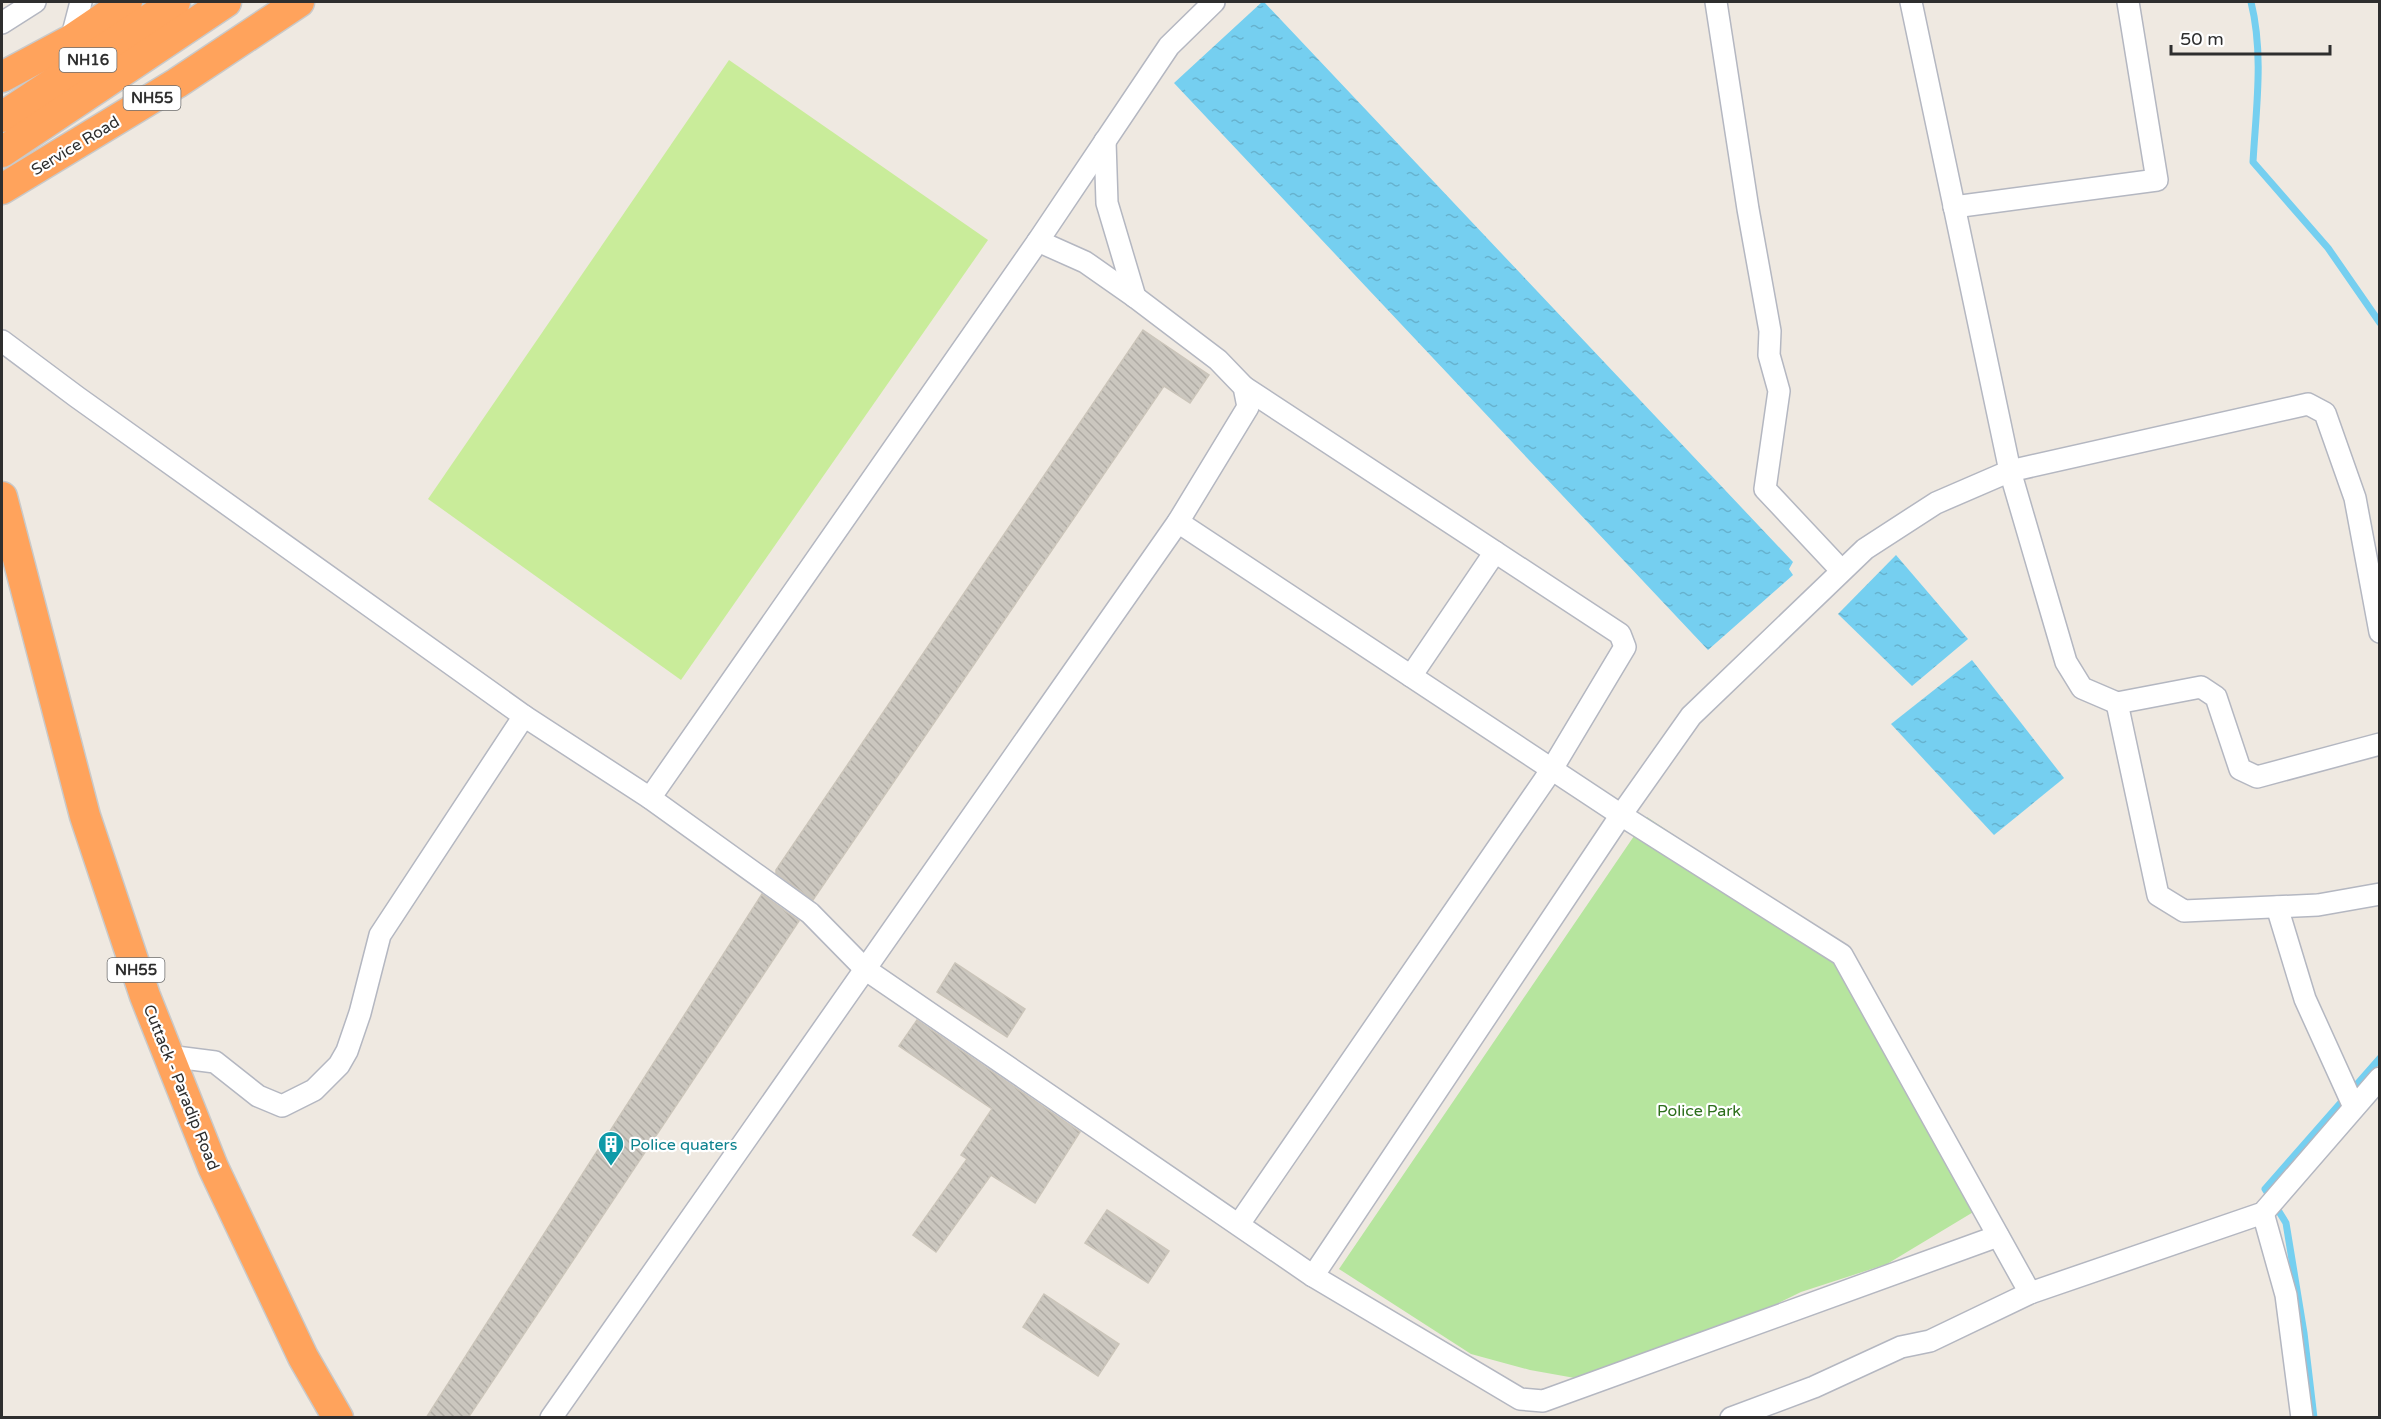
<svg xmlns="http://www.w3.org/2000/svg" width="2381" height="1419" viewBox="0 0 2381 1419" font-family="'Varela Round',sans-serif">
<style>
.park{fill:#b6e59e}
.pitch{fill:#c9ec9a}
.water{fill:url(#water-ripples)}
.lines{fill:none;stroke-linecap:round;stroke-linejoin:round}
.stream{stroke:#75cff0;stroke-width:7}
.building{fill:url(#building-back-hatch);stroke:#cbc5ba;stroke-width:1.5}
.minor-casing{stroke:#b4b7c1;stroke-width:24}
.highway-casing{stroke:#c9c9c9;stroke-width:33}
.minor{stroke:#fff;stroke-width:21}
.highway{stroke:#ffa35c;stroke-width:30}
.labels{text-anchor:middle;stroke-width:4.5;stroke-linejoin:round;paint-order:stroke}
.shield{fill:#fff;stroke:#6d6d6d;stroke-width:1.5}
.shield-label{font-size:15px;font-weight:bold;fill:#2e2e2e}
.street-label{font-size:16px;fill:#2e2e2e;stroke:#fff}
.park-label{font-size:16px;fill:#2c6e1b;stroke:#fff}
.culture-label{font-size:16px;fill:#0d838f;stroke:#fff;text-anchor:start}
</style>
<defs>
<pattern id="water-ripples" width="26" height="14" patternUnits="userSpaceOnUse" patternTransform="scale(1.5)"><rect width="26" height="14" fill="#75cff0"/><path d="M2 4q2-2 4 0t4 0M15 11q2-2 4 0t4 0" fill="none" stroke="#66b2ce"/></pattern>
<pattern id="building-back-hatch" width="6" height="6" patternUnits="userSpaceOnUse" patternTransform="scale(1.5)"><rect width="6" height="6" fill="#cbc7bf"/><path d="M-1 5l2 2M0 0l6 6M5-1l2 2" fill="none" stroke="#afaba4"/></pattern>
</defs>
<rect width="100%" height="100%" fill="#efe9e1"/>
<polygon class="park" points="1647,817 1770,899 1839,952 1891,1021 1952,1143 1975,1211 1887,1264 1801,1292 1746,1319 1586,1380 1530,1370 1471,1354 1339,1269"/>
<polygon class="pitch" points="729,60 988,240 681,680 428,499"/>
<g class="water">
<polygon points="1262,2 1264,2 1793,562 1789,569 1793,575 1708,650 1174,83"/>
<polygon points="1896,555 1968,639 1912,686 1838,614"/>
<polygon points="1972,660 2064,778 1994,835 1891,724"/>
</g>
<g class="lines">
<g class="stream">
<path d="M2251 2C2264 54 2256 109 2253 162L2328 248 2380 323"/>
<polyline points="2314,1418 2304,1333 2286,1223 2265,1189 2380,1058"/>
</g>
</g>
<g class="building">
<polygon points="1143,330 1209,375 1190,403 1164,386 813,900 776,873 776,870"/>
<polygon points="762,894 799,921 468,1418 426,1418"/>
<polygon points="955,963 1025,1009 1007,1037 937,992"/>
<polygon points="917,1020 1080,1132 1035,1203 991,1175 936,1252 913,1235 967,1159 961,1155 992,1109 899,1046"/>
<polygon points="1107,1210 1169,1251 1148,1283 1085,1243"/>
<polygon points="1044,1294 1119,1344 1098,1376 1023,1327"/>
</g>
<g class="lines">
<g class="minor-casing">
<g id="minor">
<polyline points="1716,2 1748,209 1770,331 1769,355 1779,391 1765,489 1841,570"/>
<polyline points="1911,2 2010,471 2066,662 2082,688 2117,703 2201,687 2216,697 2240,769 2257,777 2380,744"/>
<polyline points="2,23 35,2"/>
<polyline points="70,44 81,2"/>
<polyline points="1105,141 1107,203 1135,297"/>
<polyline points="1954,207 2157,180 2128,2"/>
<polyline points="2,341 77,397 524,716 650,798 810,913 865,969 1313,1276 1520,1399 1543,1401 1998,1236"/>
<polyline points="1178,522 1621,815 1842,955 2030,1293"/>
<polyline points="1411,676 1495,552"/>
<polyline points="2117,703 2158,895 2184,911 2318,905 2380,894"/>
<polyline points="650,798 1038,241 1169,46 1214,2"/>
<polyline points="2277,907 2305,999 2354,1107"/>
<polyline points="168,1056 215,1062 258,1096 282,1106 314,1090 339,1065 347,1051 360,1013 380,935 524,716"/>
<polyline points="2263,1213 2286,1295 2302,1418"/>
<polyline points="1239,1224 1552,769 1625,647 1620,634 1244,387"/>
<polyline points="1313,1276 1621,815 1691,716 1865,549 1936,503 2010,471 2308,404 2325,413 2355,498 2380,632"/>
<polyline points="551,1418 1178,522 1248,407 1244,387 1218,360 1135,297 1085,262 1038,241"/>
<polyline points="1731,1418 1814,1387 1901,1347 1930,1341 2030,1293 2263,1213 2380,1078"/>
</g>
</g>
<g class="highway-casing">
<g id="highway">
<polyline points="2,77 71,40 127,2"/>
<polyline points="2,117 175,2"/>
<polyline points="2,152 226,2"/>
<polyline points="2,189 177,83 299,2"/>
<polyline points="2,497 85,816 145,996 213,1167 303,1357 338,1418"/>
</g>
</g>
<use href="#minor" class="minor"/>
<use href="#highway" class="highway"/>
</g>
<defs>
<g id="building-pin" transform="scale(1.35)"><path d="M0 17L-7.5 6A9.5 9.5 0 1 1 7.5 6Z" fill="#0f9aa8" stroke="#fff"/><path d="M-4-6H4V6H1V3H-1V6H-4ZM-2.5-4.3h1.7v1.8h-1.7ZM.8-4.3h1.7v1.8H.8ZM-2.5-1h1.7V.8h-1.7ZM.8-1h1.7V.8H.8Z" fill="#fff"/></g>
</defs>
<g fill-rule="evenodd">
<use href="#building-pin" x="611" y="1144"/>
</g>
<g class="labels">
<g class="shield">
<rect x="59.5" y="48" width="57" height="24" rx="4.5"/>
<rect x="123.5" y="86" width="57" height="24" rx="4.5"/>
<rect x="107.5" y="958" width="57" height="24" rx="4.5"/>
</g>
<g class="shield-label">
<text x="88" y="65">NH16</text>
<text x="152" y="103">NH55</text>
<text x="136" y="975">NH55</text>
</g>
<g class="street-label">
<text transform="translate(75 145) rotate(-31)" y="6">Service Road</text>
<text transform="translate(182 1087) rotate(68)" y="6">Cuttack - Paradip Road</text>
</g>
<g class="park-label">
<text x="1699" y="1116">Police Park</text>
</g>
<g class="culture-label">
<text x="630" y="1150">Police quaters</text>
</g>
</g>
<rect width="2381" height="1419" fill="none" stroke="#2e2e2e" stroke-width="6"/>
<path d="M2171 45v9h159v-9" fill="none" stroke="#2e2e2e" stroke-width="3"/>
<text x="2180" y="45" font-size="18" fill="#2e2e2e" stroke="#ffffff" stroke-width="4.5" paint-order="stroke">50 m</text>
</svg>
